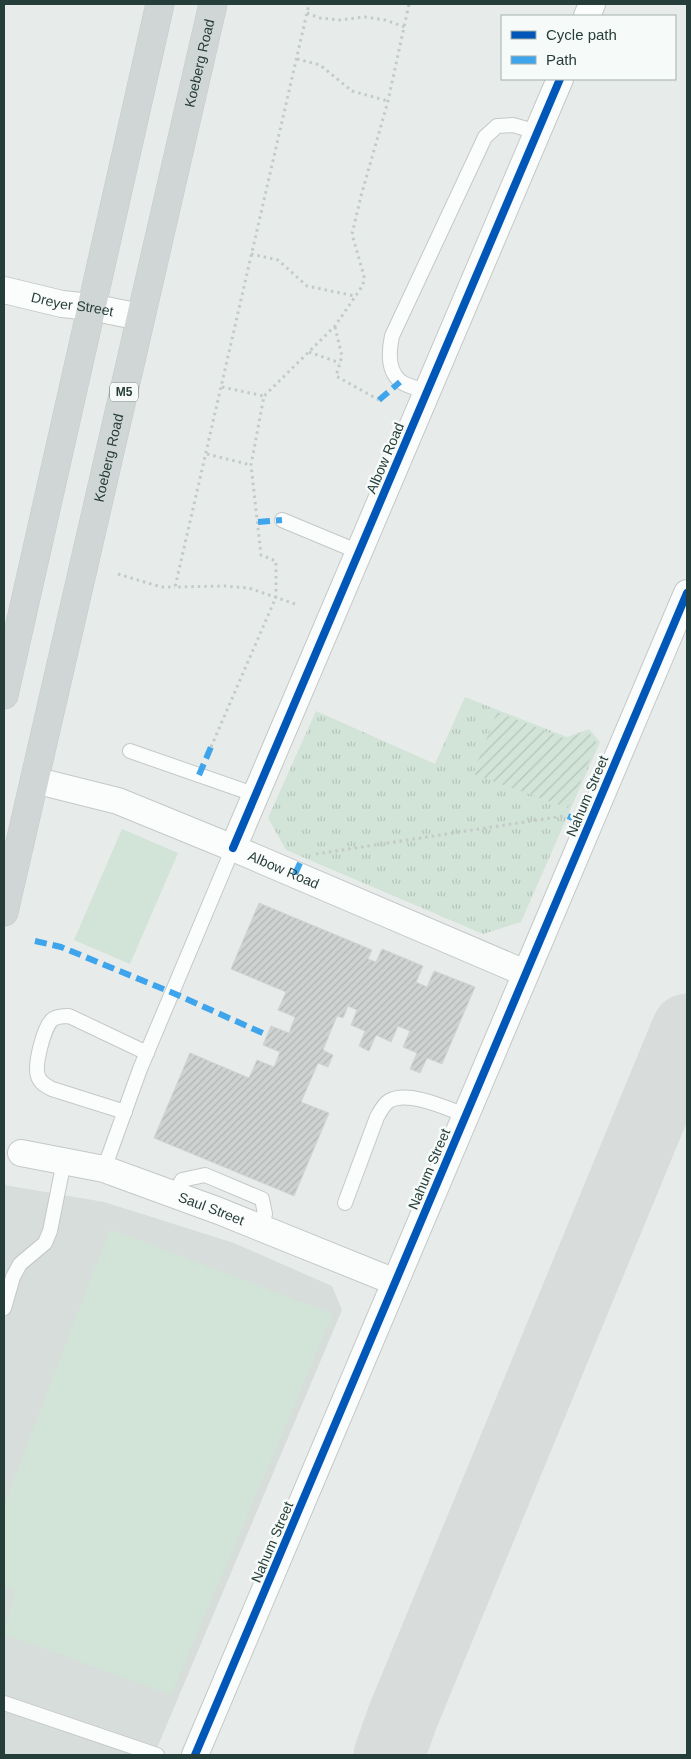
<svg xmlns="http://www.w3.org/2000/svg" width="691" height="1759" viewBox="0 0 691 1759" font-family="Helvetica,sans-serif">
<style>
.built{fill:#d6ddda}
.park{fill:url(#park-tufts)}
.garden{fill:url(#garden-furrows)}
.pitch{fill:#d2e3d8}
.lines{fill:none;stroke-linecap:round;stroke-linejoin:round}
.taxiway{stroke:#d8dcda;stroke-width:71}
.building{fill:url(#building-hatch);stroke:#d0d5d3}
.lane-casing{stroke:#c4c9c7;stroke-width:16}
.street-casing{stroke:#c4c9c7;stroke-width:28}
.primary-casing{stroke:#c3cac9;stroke-width:29}
.path{stroke:#c3cbc9;stroke-width:3;stroke-dasharray:2.5 4;stroke-linecap:butt}
.lane{stroke:#fbfcfc;stroke-width:14}
.street{stroke:#fbfcfc;stroke-width:26}
.primary{stroke:#d0d6d5;stroke-width:28}
.quiet{stroke:#3ea4ec;stroke-width:6;stroke-dasharray:12 6;stroke-linecap:butt}
.cycleway-casing{stroke:#f6faf8;stroke-width:11}
.cycleway{stroke:#0057b8;stroke-width:8}
.labels{text-anchor:middle;stroke-width:5;stroke-linejoin:round;paint-order:stroke}
.shield{fill:#f6faf8;stroke:#647672;stroke-width:1}
.shield-label{font-size:12px;font-weight:bold;fill:#263e39}
.street-label{font-size:14px;fill:#263e39;stroke:#f6faf8}
</style>
<defs>
<pattern id="park-tufts" width="24" height="20" patternUnits="userSpaceOnUse" patternTransform="scale(1.25)"><rect width="24" height="20" fill="#d2e3d8"/><path d="M3 7l-1-3M5 7V3M7 7l1-3M15 17l-1-3M17 17v-4M19 17l1-3" fill="none" stroke="#b4c4ba"/></pattern>
<pattern id="garden-furrows" width="10" height="10" patternUnits="userSpaceOnUse" patternTransform="scale(1.25)"><rect width="10" height="10" fill="#d2e3d8"/><path d="M-1 1l2-2M0 10L10 0M9 11l2-2" fill="none" stroke="#b4c4ba"/></pattern>
<pattern id="building-hatch" width="6" height="6" patternUnits="userSpaceOnUse" patternTransform="scale(1.25)"><rect width="6" height="6" fill="#ced3d1"/><path d="M-1 1l2-2M0 6l6-6M5 7l2-2" fill="none" stroke="#b1b6b4"/></pattern>
</defs>
<rect width="100%" height="100%" fill="#e7ecea"/>
<polygon class="built" points="4,1185 104,1202 234,1243 332,1286 342,1310 154,1755 4,1755"/>
<polygon class="park" points="465,697 567,737 589,729 600,742 521,922 483,934 286,850 268,818 316,711 435,764"/>
<polygon class="garden" points="497,712 566,739 588,731 597,743 568,808 473,774"/>
<g class="pitch">
<polygon points="122,829 178,853 130,964 74,940"/>
<polygon points="110,1229 333,1314 171,1695 4,1634 15,1590 4,1586 4,1505"/>
</g>
<g class="lines">
<polyline class="taxiway" points="389,1755 403,1716 687,1029"/>
</g>
<polygon class="building" points="259,903 372,950 368,959 376,962 382,949 423,966 416,982 427,987 434,971 475,987 442,1064 427,1058 420,1073 410,1069 417,1053 403,1047 410,1031 398,1026 391,1042 376,1035 369,1051 359,1046 365,1031 351,1025 357,1010 348,1006 343,1018 337,1016 323,1050 333,1055 328,1067 318,1063 301,1102 329,1113 294,1196 154,1138 190,1053 249,1078 257,1060 274,1067 280,1052 263,1045 271,1026 289,1033 295,1017 278,1010 286,992 231,969"/>
<g class="lines">
<g class="lane-casing">
<g id="lane">
<path d="M426 391C419 389 406 386 400 381 387 370 389 350 392 336L485 137 497 126 513 125 537 132"/>
<polyline points="282,520 359,552"/>
<polyline points="130,751 256,795"/>
<path d="M125 1112 52 1089C46 1086 40 1083 38 1076 34 1065 44 1026 53 1019 58 1016 64 1016 69 1016L147 1053"/>
<polyline points="104,1169 140,1069 233,848"/>
<polyline points="174,1195 182,1180 205,1175 262,1199 265,1214 261,1228"/>
<path d="M345 1203 377 1117C380 1112 383 1105 389 1101 408 1090 446 1108 465 1115"/>
<polyline points="4,1308 13,1277 20,1264 45,1243 50,1231 64,1161"/>
<polyline points="4,1703 157,1755"/>
</g>
</g>
<g class="street-casing">
<g id="street">
<polyline points="587,16 592,4"/>
<path id="s1" d="M4 290 62 304 91 307 140 317"/>
<path id="s2" d="M34 780 118 801 233 848 525 973"/>
<polyline points="233,848 560,79"/>
<path id="s3" d="M21 1153 104 1169 219 1211 395 1282"/>
<polyline points="195,1755 687,593"/>
</g>
</g>
<g class="primary-casing">
<g id="primary">
<polyline points="4,695 160,4"/>
<path id="s4" d="M4 912 213 4"/>
</g>
</g>
<g class="path">
<polyline points="307,13 320,18 339,20 365,17 385,20 405,27"/>
<polyline points="297,59 320,65 352,91 388,101"/>
<polyline points="251,254 278,260 307,286 355,296"/>
<polyline points="335,327 342,356 336,376 379,400"/>
<polyline points="309,352 340,363"/>
<polyline points="222,387 264,396"/>
<polyline points="207,454 251,465"/>
<polyline points="118,574 161,587 175,587"/>
<polyline points="295,604 249,588 225,586 175,587 309,4"/>
<polyline points="211,747 276,597 276,561 261,555 251,465 264,396 335,326 363,285 364,276 352,234 361,196 388,101 409,4"/>
<polyline points="316,854 564,816"/>
</g>
<use href="#lane" class="lane"/>
<use href="#street" class="street"/>
<use href="#primary" class="primary"/>
<g class="quiet">
<polyline points="379,400 400,382"/>
<polyline points="258,522 282,520"/>
<polyline points="199,775 211,747"/>
<polyline points="568,816 588,825"/>
<polyline points="295,874 301,861"/>
<polyline points="35,941 61,947 173,993 267,1035"/>
</g>
<g class="cycleway-casing">
<g id="cycleway">
<polyline points="233,848 560,79"/>
<polyline points="195,1755 687,593"/>
</g>
</g>
<use href="#cycleway" class="cycleway"/>
</g>
<g class="labels">
<rect class="shield" x="110" y="382.5" width="28" height="19" rx="4"/>
<g class="shield-label">
<text x="124" y="396">M5</text>
</g>
<g class="street-label">
<text dy="5" stroke="none"><textPath href="#s4" startOffset="871">Koeberg Road</textPath></text>
<text dy="5" stroke="none"><textPath href="#s1" startOffset="70">Dreyer Street</textPath></text>
<text dy="5" stroke="none"><textPath href="#s4" startOffset="466">Koeberg Road</textPath></text>
<text transform="translate(385 458) rotate(-67)" y="5">Albow Road</text>
<text transform="translate(587 796) rotate(-67)" y="5">Nahum Street</text>
<text dy="5" stroke="none"><textPath href="#s2" startOffset="266">Albow Road</textPath></text>
<text transform="translate(429 1169) rotate(-67)" y="5">Nahum Street</text>
<text dy="5" stroke="none"><textPath href="#s3" startOffset="199">Saul Street</textPath></text>
<text transform="translate(272 1542) rotate(-67)" y="5">Nahum Street</text>
</g>
</g>
<rect width="691" height="1759" fill="none" stroke="#263e39" stroke-width="10"/>
<rect x="501" y="15" width="175" height="65" fill="#f6faf8" stroke="#a3afac"/>
<rect x="511" y="31" width="25" height="8" fill="#0057b8" stroke="#a3afac"/>
<text x="546" y="40" font-size="15" fill="#263e39">Cycle path</text>
<rect x="511" y="56" width="25" height="8" fill="#3ea4ec" stroke="#a3afac"/>
<text x="546" y="65" font-size="15" fill="#263e39">Path</text>
</svg>
